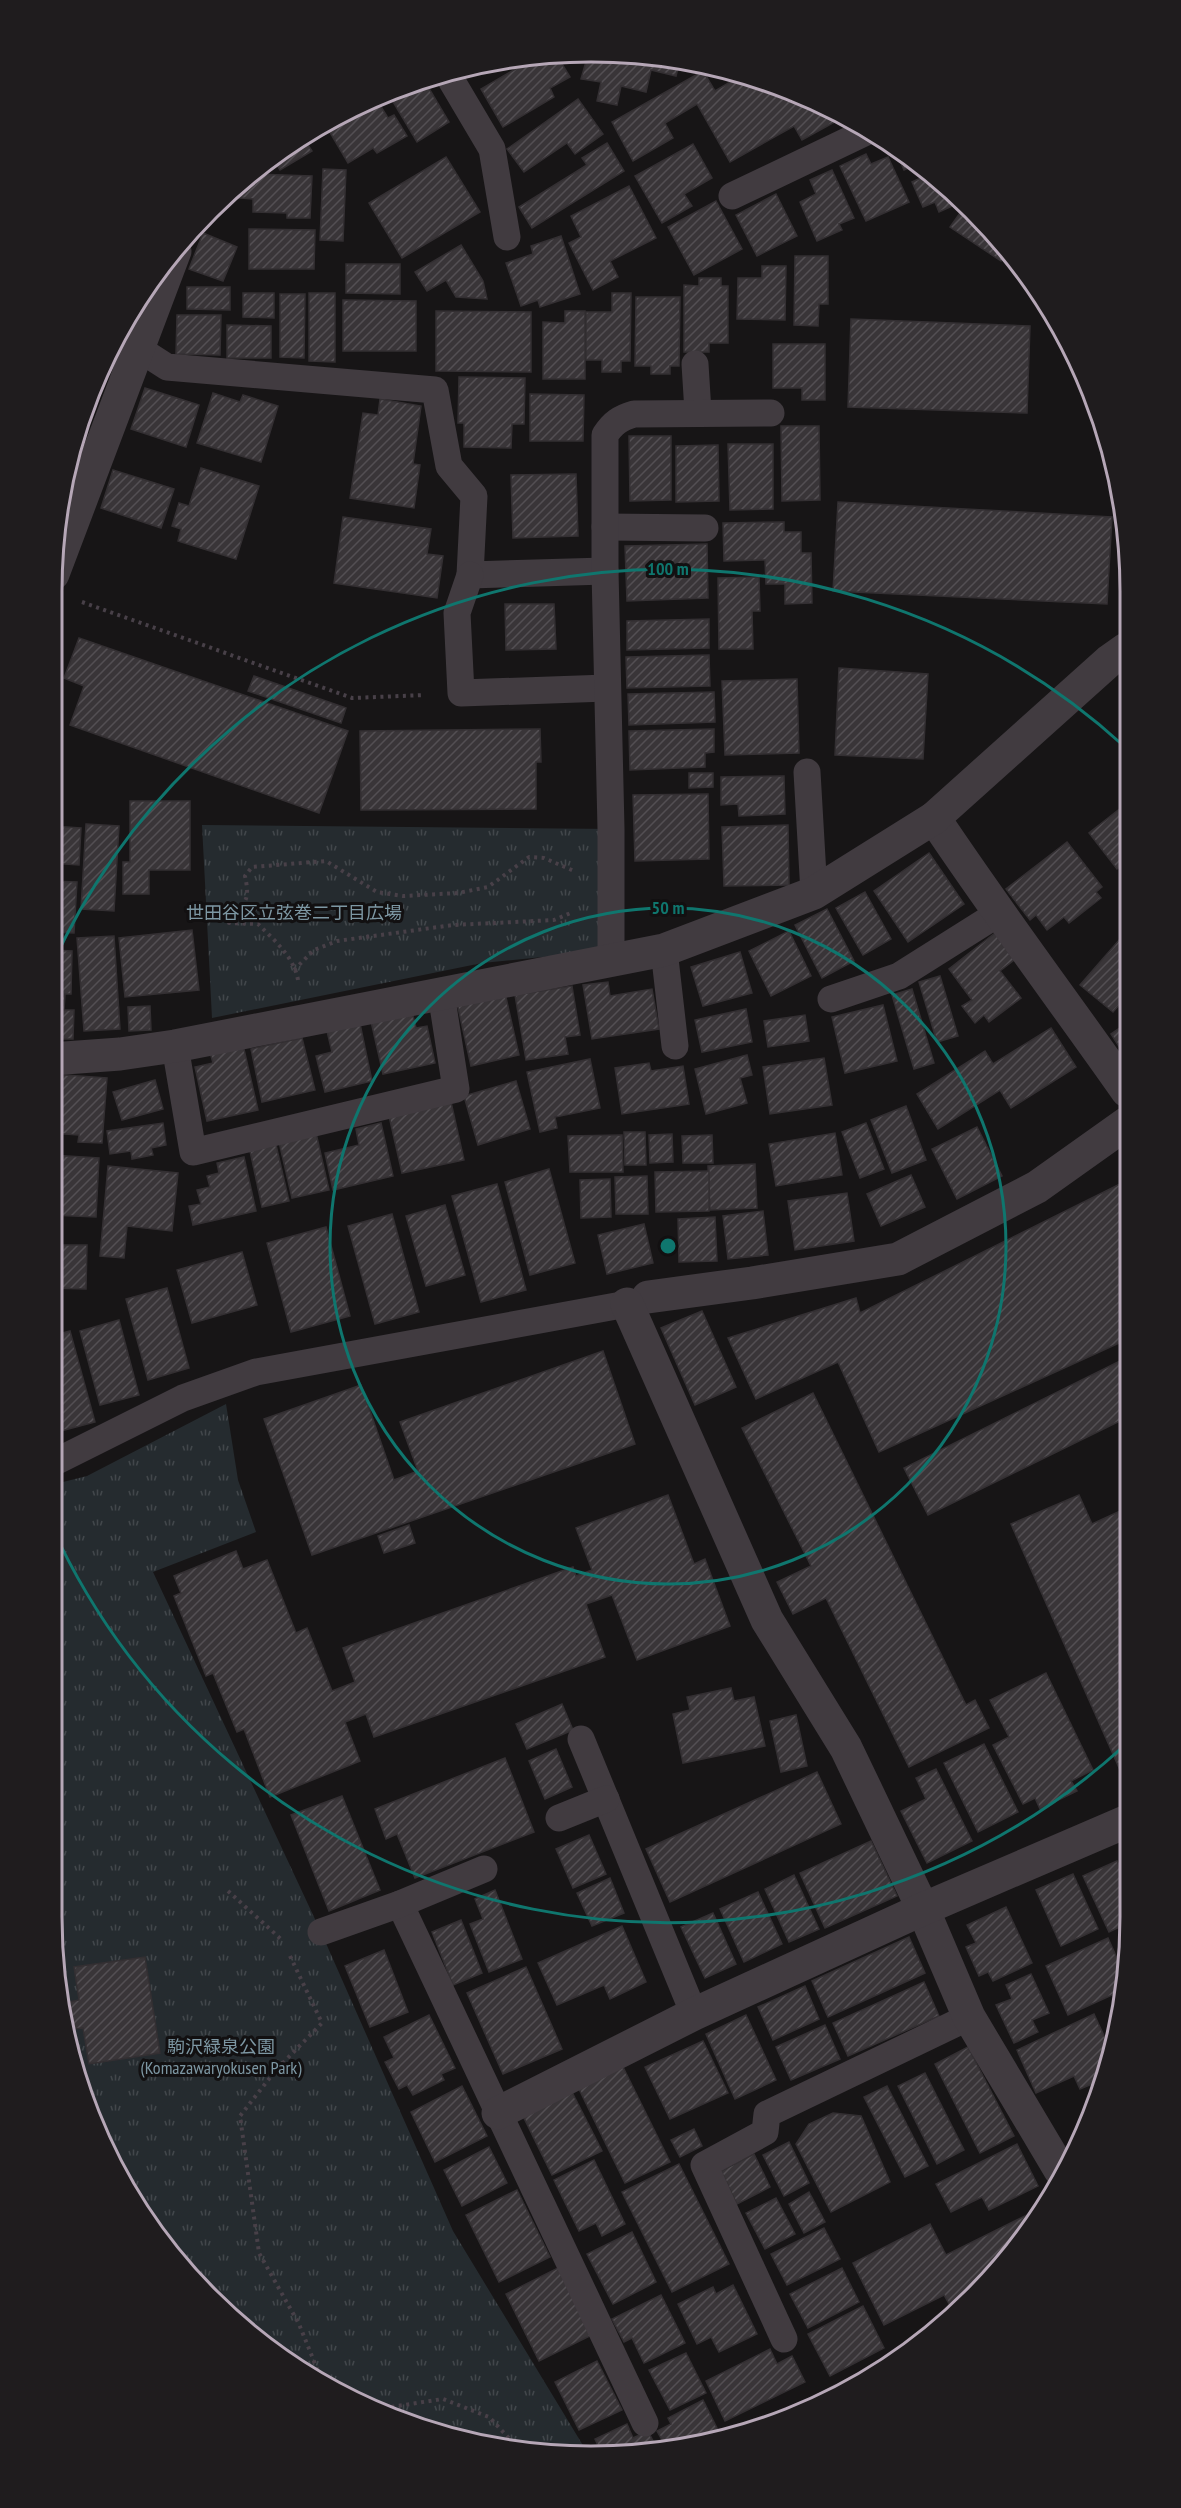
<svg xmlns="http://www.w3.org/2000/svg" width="1181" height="2508" viewBox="0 0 1181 2508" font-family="'PT Sans Narrow','Noto Sans JP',sans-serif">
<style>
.grass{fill:url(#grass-tufts)}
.building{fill:url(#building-hatch);stroke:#332f32;stroke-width:1.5}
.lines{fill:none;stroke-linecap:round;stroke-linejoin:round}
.path{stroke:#484048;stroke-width:4;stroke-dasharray:3 4.5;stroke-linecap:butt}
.service{stroke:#413b40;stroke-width:27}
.minor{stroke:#413b40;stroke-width:33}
.ring{fill:none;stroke:#0f766e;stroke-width:3}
.labels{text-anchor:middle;stroke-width:6;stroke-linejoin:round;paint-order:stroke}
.park-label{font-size:18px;fill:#7d97a3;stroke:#121011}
.rim{fill:none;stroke:#b6a7b7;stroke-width:3}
.centre{fill:#0f766e;stroke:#121011;stroke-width:3}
.ring-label{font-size:18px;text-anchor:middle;font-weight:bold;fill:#0f766e;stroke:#121011;stroke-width:6;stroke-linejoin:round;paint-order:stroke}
</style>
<defs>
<pattern id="grass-tufts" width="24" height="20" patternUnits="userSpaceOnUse" patternTransform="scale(1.5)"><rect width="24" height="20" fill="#252b2f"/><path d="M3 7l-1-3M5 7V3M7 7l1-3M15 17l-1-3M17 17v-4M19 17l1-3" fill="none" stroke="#42474b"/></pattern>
<pattern id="building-hatch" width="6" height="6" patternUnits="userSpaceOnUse" patternTransform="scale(1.5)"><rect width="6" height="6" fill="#393538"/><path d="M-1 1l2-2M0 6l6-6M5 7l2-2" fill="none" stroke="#534f53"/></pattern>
</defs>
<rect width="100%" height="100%" fill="#171516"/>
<g class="grass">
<polygon points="202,825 611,829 602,951 482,963 212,1018"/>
<polygon points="226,1404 238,1480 256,1532 153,1572 321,1932 453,2231 590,2457 486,2447 321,2385 185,2273 123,2187 80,2091 51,1917 51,1485 87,1476"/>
</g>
<g class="building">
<polygon points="589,51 590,51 680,60 676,76 651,70 646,92 621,86 617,105 597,101 601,82 581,79"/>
<polygon points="556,54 570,77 550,88 554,97 503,127 481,89 538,56"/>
<polygon points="703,71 715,91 742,75 797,92 842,118 802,140 794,126 730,162 697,104 665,123 673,138 633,161 612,122"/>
<polygon points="424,80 449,122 417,142 389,95 405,86"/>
<polygon points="375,97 388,118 394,115 407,136 377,153 373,148 348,163 325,124"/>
<polygon points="578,99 603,134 575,154 567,143 524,172 507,149"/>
<polygon points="302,136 312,151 280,170 272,157"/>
<polygon points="607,143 624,171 532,228 519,207 587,165 582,158"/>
<polygon points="693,144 712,178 684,194 692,206 662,223 635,176"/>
<polygon points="895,149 919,162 920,163 904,170"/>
<polygon points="866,154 871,164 888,157 909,202 866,221 840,166"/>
<polygon points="446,157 480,212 402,258 369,203"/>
<polygon points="323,169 346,170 343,241 320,240"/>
<polygon points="832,170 854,218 839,224 842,230 817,241 800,202 816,194 810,180"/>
<polygon points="251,174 312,176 310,218 287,218 287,213 253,212 253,199 228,197 228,193"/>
<polygon points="930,174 959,203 939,212 935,202 923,207 912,182"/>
<polygon points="629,186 656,238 610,261 618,277 593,290 569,243 581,237 571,216"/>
<polygon points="776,194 797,236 757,256 736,215"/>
<polygon points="716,201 742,249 694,275 668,227"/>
<polygon points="967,211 1008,252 1001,261 950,227 960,213"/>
<polygon points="249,229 315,230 314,269 249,269"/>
<polygon points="203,233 237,247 223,281 189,269"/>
<polygon points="561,236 580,294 540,307 538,300 521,306 506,263 533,254 531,246"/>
<polygon points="461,245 483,281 487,299 456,297 446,280 427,291 415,272"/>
<polygon points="795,256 828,256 828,304 819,304 818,326 794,325"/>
<polygon points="346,264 400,264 400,294 346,293"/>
<polygon points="762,266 786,266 785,320 737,319 738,278 762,278"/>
<polygon points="699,278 721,278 721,286 728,286 728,343 709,343 709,352 684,352 684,285 699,286"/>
<polygon points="187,287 230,287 230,310 187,309"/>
<polygon points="243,293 274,293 274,318 243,317"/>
<polygon points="309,293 335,293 335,362 309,361"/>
<polygon points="612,293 631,293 630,361 621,361 621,372 602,372 602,360 586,360 586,312 612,312"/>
<polygon points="280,294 305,294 304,358 280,357"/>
<polygon points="636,297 680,297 679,366 670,366 670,374 651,374 651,366 635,366"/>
<polygon points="343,300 416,301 416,351 343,351"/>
<polygon points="436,311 531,312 531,372 436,371"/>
<polygon points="565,311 585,311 585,379 543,379 543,322 565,323"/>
<polygon points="177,315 221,315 220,355 176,354"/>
<polygon points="851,319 1030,326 1027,413 848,407"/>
<polygon points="227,325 271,326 271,358 227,358"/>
<polygon points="773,344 825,344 825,400 802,400 802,388 773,388"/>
<polygon points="459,377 525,378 524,424 512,424 511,448 464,447 464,423 458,423"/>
<polygon points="145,388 199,405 186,447 131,429"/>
<polygon points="213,393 240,402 243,395 278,406 261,462 197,443"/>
<polygon points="530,394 584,395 583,441 530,441"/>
<polygon points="380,399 421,406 413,464 420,465 414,508 350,498 363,413 378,415"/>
<polygon points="781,426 819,426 820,500 782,501"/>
<polygon points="629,436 671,436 671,500 630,501"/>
<polygon points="728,444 773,444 773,509 730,510"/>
<polygon points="718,445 719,501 676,502 676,446"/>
<polygon points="201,468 259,486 236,559 178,541 181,529 172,526 179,503 189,506"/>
<polygon points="113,470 174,489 161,528 101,508"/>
<polygon points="576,474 578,536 513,538 511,475"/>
<polygon points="838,502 1112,517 1107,604 833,591"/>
<polygon points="343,517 431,529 427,554 443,556 437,598 334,583"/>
<polygon points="784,522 784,532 801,532 801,553 811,553 812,603 785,604 785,584 766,584 765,560 724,561 723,523"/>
<polygon points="707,544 708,598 627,601 625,546"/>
<polygon points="759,577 760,611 752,611 753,649 719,649 718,578"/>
<polygon points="505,604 554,604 556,649 506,650"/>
<polygon points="709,619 709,648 627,650 627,621"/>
<polygon points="79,638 348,731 319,813 70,725 84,686 64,678"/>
<polygon points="709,655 710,686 627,688 626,657"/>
<polygon points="839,668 928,674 923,759 835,755"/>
<polygon points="254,676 346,708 341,723 248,691"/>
<polygon points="797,679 799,753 725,755 722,681"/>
<polygon points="714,692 715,722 629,725 628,694"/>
<polygon points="540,729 541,762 536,762 536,809 361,810 360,731"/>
<polygon points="714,729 714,752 705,753 705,767 630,770 629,731"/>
<polygon points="689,773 713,773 713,787 689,788"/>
<polygon points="784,776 785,814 739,816 738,804 721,805 721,777"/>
<polygon points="708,794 709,859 635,861 633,795"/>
<polygon points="130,801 190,801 190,870 149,870 149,894 123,894 123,862 130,862"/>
<polygon points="1126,804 1126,862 1117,869 1089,833"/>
<polygon points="86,824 119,826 114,911 81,909"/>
<polygon points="788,825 789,885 724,886 722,827"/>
<polygon points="51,826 81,828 79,865 51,863"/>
<polygon points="1067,842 1102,887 1096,892 1101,898 1069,923 1064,917 1047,930 1036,915 1030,920 1006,889"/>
<polygon points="929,853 964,904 908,942 874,891"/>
<polygon points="51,881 77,882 74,933 51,932"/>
<polygon points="865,892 891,939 863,955 836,908"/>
<polygon points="827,909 854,961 822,978 795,925"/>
<polygon points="192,930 199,990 125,997 119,938"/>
<polygon points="789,931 811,976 771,996 749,951"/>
<polygon points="1127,931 1127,996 1113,1012 1080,985"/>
<polygon points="995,933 1014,960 1000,971 1021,998 989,1022 984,1015 975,1023 962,1006 972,1000 949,969"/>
<polygon points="114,936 120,1029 84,1031 77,938"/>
<polygon points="51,950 72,951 71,994 65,994 64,1010 74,1010 73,1039 51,1039"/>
<polygon points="740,952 752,993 703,1006 691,967"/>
<polygon points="940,976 958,1036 937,1042 919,982"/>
<polygon points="608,982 610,996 652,989 659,1029 592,1039 583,985"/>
<polygon points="572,986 580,1035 565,1037 568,1054 526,1060 515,995"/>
<polygon points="912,989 934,1063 914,1069 892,995"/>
<polygon points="505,993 519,1055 471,1066 457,1003"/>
<polygon points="883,1005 897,1061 845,1073 832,1017"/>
<polygon points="150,1006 151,1030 129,1031 128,1007"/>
<polygon points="411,1008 416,1028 427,1026 435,1063 383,1074 370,1017"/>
<polygon points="746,1009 752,1042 702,1052 695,1020"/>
<polygon points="805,1015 809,1041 768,1047 764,1021"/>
<polygon points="359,1019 372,1081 325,1092 316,1056 332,1052 326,1027"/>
<polygon points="1127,1023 1127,1059 1111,1034"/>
<polygon points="1051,1028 1076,1067 1011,1108 1000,1090 938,1129 917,1094 985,1051 993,1064"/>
<polygon points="302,1038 315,1090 262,1102 251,1049"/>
<polygon points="243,1045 258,1110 207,1121 195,1067 213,1063 210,1052"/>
<polygon points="747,1055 752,1075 740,1078 747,1103 706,1114 695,1069"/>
<polygon points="824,1058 832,1105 770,1114 763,1067"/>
<polygon points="590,1059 600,1108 555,1117 557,1128 540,1132 527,1072"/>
<polygon points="649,1063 651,1071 683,1066 689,1104 622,1114 615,1068"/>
<polygon points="51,1074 107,1078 102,1143 78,1142 79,1135 51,1133"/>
<polygon points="155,1080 163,1109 122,1120 113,1092"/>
<polygon points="516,1081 530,1129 478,1145 464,1096"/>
<polygon points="451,1102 464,1160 402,1173 389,1116"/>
<polygon points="906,1106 926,1160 892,1173 871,1120"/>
<polygon points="163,1123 166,1145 151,1148 153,1155 132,1159 131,1151 110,1154 107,1131"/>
<polygon points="381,1123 393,1176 333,1190 325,1153 359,1145 356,1129"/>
<polygon points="866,1123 884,1169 860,1178 842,1132"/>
<polygon points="977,1127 1002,1176 957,1199 932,1149"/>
<polygon points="624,1132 645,1132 646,1165 625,1165"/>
<polygon points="316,1133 329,1190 292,1198 279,1142"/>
<polygon points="835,1133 842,1175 776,1186 769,1144"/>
<polygon points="672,1134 673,1162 650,1163 649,1135"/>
<polygon points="622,1135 623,1172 570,1172 568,1136"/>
<polygon points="712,1135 713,1163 683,1163 682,1136"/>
<polygon points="276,1145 289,1201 262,1207 250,1151"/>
<polygon points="51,1155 99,1158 96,1217 51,1215"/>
<polygon points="244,1157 256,1211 193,1225 189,1206 201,1204 197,1190 210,1187 207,1176 219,1173 217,1163"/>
<polygon points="755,1164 757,1208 710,1210 708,1166"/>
<polygon points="108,1166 178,1173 172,1231 127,1226 124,1258 100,1256"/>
<polygon points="549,1169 575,1263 530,1275 505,1182"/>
<polygon points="709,1171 709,1211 656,1212 655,1172"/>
<polygon points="911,1175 925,1207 881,1226 867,1194"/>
<polygon points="647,1176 648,1214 616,1214 615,1177"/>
<polygon points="610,1179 611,1217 581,1218 580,1180"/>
<polygon points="1128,1180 1128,1339 879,1452 838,1362 756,1399 728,1338 856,1298 860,1313"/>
<polygon points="497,1184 526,1290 481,1302 452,1196"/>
<polygon points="847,1193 854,1241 795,1250 788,1201"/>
<polygon points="445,1205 465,1275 426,1286 406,1216"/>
<polygon points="763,1211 768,1255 728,1259 723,1216"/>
<polygon points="392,1214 419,1312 375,1324 348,1226"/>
<polygon points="715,1217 717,1261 679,1262 678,1219"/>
<polygon points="644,1224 653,1263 607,1274 598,1235"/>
<polygon points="326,1227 350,1316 291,1332 267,1243"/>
<polygon points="51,1245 87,1245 86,1289 51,1288"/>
<polygon points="242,1252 257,1305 192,1323 177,1270"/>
<polygon points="167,1288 189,1368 148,1380 126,1299"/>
<polygon points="702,1311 736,1387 695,1405 661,1328"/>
<polygon points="119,1320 139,1395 100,1405 80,1331"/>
<polygon points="70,1331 95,1422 57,1432 51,1410 51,1336"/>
<polygon points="603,1351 635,1444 312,1555 264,1419 361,1385 394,1480 418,1471 400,1422"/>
<polygon points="1128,1357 1128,1417 928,1515 904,1468"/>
<polygon points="813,1393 966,1705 975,1700 989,1728 909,1767 826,1598 793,1614 777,1582 811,1566 742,1428"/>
<polygon points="668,1495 694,1564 705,1559 730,1626 637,1660 612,1595 586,1604 605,1657 374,1737 366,1714 345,1722 360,1761 270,1797 244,1729 237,1732 213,1673 206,1676 174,1596 181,1593 174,1576 236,1551 243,1569 267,1560 296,1633 307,1628 332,1691 355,1682 343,1648 573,1567 576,1576 592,1570 576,1528"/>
<polygon points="1079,1495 1092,1524 1129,1507 1130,1787 1128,1788 1011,1524"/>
<polygon points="409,1525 415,1543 384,1553 378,1536"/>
<polygon points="1046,1673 1093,1770 1071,1781 1077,1791 1040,1809 1035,1798 1023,1804 993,1745 1009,1737 990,1700"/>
<polygon points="731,1688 734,1701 754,1697 765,1746 683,1763 673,1714 690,1710 687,1697"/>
<polygon points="562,1704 573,1730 527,1749 516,1724"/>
<polygon points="796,1715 807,1766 781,1772 770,1721"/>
<polygon points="984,1744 1018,1812 978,1832 944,1763"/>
<polygon points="556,1749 572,1787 545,1799 529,1761"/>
<polygon points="505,1758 534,1832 415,1878 397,1834 386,1839 375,1809"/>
<polygon points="936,1769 972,1841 927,1863 901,1811 926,1799 916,1778"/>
<polygon points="817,1772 841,1824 670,1902 646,1849"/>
<polygon points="342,1796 380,1890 329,1911 291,1815"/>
<polygon points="589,1835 606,1874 573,1888 556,1849"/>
<polygon points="871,1841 897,1896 825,1928 800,1873"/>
<polygon points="1117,1861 1130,1890 1130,1922 1109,1932 1083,1876"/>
<polygon points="1073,1874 1098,1929 1061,1946 1036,1890"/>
<polygon points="794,1875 819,1929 789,1942 765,1889"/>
<polygon points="610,1878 624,1913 592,1926 577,1893"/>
<polygon points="495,1890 522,1959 489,1972 470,1924 483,1919 475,1899"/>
<polygon points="758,1892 782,1944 744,1962 720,1909"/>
<polygon points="1006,1907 1032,1963 993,1981 988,1972 979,1976 966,1947 976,1943 967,1925"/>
<polygon points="713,1913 736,1964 705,1978 681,1927"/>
<polygon points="461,1920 482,1973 453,1985 432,1932"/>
<polygon points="622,1926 646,1982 610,1999 604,1985 557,2005 538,1963"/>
<polygon points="909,1937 925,1973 828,2017 812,1981"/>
<polygon points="1108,1938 1124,1974 1123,1990 1068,2015 1046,1966"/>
<polygon points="384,1950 408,2012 370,2027 345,1966"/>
<polygon points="145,1957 160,2053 89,2064 83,2028 73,2029 69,2002 79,2000 74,1967"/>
<polygon points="526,1967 562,2049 503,2074 467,1993"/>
<polygon points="1031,1974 1049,2013 1032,2020 1038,2032 1014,2043 996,2005 1012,1999 1006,1985"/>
<polygon points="924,1982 939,2016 848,2056 833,2023"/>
<polygon points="805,1986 819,2019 773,2040 758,2007"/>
<polygon points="1094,2014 1111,2051 1102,2080 1080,2089 1074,2076 1036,2093 1017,2050"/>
<polygon points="429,2015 455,2068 441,2074 444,2080 413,2095 407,2085 399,2089 385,2062 394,2058 384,2037"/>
<polygon points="746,2015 776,2080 735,2099 706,2034"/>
<polygon points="825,2025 840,2059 791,2080 776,2047"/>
<polygon points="703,2041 728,2093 670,2119 645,2067"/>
<polygon points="968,2047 1014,2136 980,2153 935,2064"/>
<polygon points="623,2067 670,2162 625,2183 579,2089"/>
<polygon points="925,2073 964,2150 937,2164 898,2086"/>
<polygon points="462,2086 487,2136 435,2162 411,2112"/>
<polygon points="887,2086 928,2166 905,2177 864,2097"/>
<polygon points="572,2092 602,2151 552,2175 523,2116"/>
<polygon points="833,2113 861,2116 890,2182 831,2212 796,2144 809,2124"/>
<polygon points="694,2129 702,2146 680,2157 671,2140"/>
<polygon points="789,2142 809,2183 784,2196 763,2155"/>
<polygon points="1017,2144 1038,2186 989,2210 982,2197 951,2212 936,2184"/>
<polygon points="489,2147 507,2183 462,2206 444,2170"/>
<polygon points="754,2154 770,2187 737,2204 721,2171"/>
<polygon points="594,2160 625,2224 602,2236 596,2223 579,2231 554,2180"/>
<polygon points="679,2164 729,2264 672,2292 622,2192"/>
<polygon points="517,2190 550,2257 499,2282 466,2215"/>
<polygon points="809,2192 825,2222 804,2233 789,2204"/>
<polygon points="776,2198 795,2234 765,2249 746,2213"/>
<polygon points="1035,2211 996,2273 952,2309 944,2295 884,2325 853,2263 930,2224 946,2255"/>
<polygon points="824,2228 840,2259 787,2285 771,2254"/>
<polygon points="632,2232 656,2282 613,2304 587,2254"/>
<polygon points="560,2267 594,2334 539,2361 506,2294"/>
<polygon points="842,2268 859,2302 808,2328 790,2294"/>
<polygon points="733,2285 757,2334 719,2352 711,2337 697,2344 678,2304 713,2287 716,2294"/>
<polygon points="661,2295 685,2343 644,2363 632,2338 624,2342 612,2319"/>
<polygon points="863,2306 884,2348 830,2376 808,2334"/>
<polygon points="770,2349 777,2364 792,2356 805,2382 725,2421 706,2381"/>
<polygon points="686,2353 706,2393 670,2410 649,2370"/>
<polygon points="597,2361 622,2410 579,2430 555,2382"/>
<polygon points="835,2385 839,2393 779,2415"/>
<polygon points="703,2400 721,2436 695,2447 667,2449 657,2431 671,2424 668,2418"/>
<polygon points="627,2424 633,2438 648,2431 656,2447 647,2451 603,2456 595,2439"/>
</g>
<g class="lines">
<g class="path">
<polyline points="82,602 352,698 424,695"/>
<polyline points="294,970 314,950 337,941 453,925 554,920 573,912"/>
<path d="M298 980C294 957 274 940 258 924L229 923C240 900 252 908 245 876L252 867 326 861 377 892 403 896 458 893 488 887 529 857 544 858 574 871"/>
<polyline points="228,1891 283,1941"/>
<polyline points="290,1956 322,2023 276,2070 240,2116 259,2253 299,2324 324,2386"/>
<polyline points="384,2408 443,2399 489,2417 520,2450"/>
</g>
<g class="service">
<polyline points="447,73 492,149 507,237"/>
<polyline points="732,196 866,132"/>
<polyline points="139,349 167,367 435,390 449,466 474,496 470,575 605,571"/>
<polyline points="695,364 698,412"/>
<polyline points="605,527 705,528"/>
<polyline points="470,575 457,613 461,693 607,688"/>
<polyline points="807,772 814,893"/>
<polyline points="664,950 675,1046"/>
<path d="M611 961V829L605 571V435C613 423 620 418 634 414L771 413"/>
<polyline points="831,999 899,976 999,913"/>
<polyline points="175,1046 193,1152 456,1089 441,993"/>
<polyline points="51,1464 183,1398 256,1372 627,1304"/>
<polyline points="581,1739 694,2014"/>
<polyline points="559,1818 606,1799"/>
<polyline points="400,1904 645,2423"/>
<polyline points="321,1932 400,1904 484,1869"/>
<polyline points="784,2339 704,2165 765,2132 767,2114 969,2017"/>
</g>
<g class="minor">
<polyline points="53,574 175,251"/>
<path d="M934 818C996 911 1063 1000 1127 1091"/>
<polyline points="51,1059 120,1054 175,1046 664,950 814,893 934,818 1109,661 1126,649"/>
<polyline points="648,1297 752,1283 898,1259 1037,1187 1127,1123"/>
<polyline points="627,1304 767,1620 846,1748 923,1909 969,2017 1060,2170"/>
<polyline points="498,2113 694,2014 923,1909 1130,1820"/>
</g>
</g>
<g class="ring">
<circle cx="668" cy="1246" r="338"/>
<path d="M1125 1745A677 677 0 0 1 52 1527M52 965A677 677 0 0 1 1125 747"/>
</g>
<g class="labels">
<g class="park-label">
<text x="294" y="919">世田谷区立弦巻二丁目広場</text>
<text x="221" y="2053">駒沢緑泉公園<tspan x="221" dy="21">(Komazawaryokusen Park)</tspan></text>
</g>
</g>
<path d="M0 0H1181V2508H0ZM591 62H591A529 529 0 0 1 1120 591V1917A529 529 0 0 1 591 2446H591A529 529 0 0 1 62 1917V591A529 529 0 0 1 591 62Z" fill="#1f1c1e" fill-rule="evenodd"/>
<path class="rim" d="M591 62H591A529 529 0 0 1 1120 591V1917A529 529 0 0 1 591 2446H591A529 529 0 0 1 62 1917V591A529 529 0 0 1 591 62Z"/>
<circle cx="668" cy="1246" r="9" class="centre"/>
<g class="ring-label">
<text x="668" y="575">100 m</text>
<text x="668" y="914">50 m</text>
</g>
</svg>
